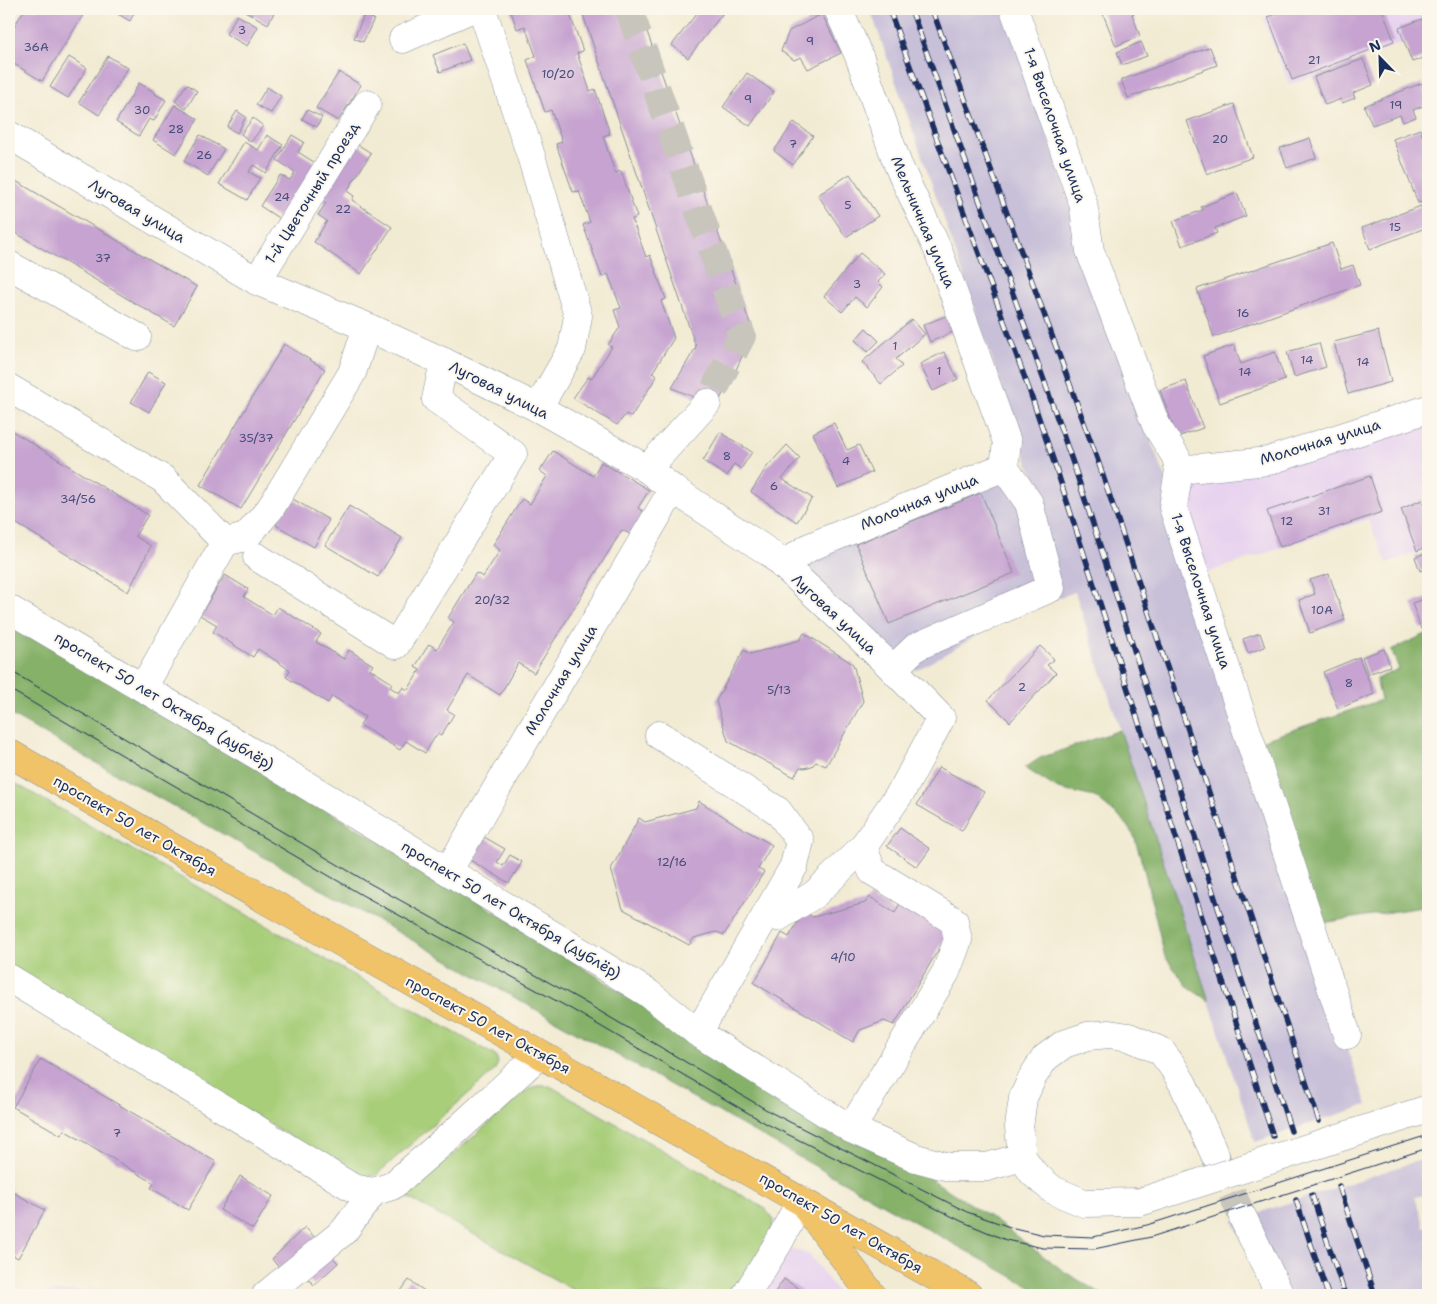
<svg xmlns="http://www.w3.org/2000/svg" width="1437" height="1304" viewBox="0 0 1437 1304" font-family="'Shantell Sans',sans-serif">
<style>
.built{fill:#e7d2ef}
.industrial{fill:#c8bfd8}
.green{fill:#a8ce79;stroke:#627e6c}
.forest{fill:#86b169;stroke:#507064}
.building{fill:#c6a3d0}
.lines{fill:none;stroke-linecap:round;stroke-linejoin:round}
.minor-tunnel{stroke:#c7c5bc;stroke-width:28;stroke-dasharray:28 14;stroke-linecap:butt}
.minor-casing{stroke:#868d98;stroke-width:29}
.major-casing{stroke:#868d98;stroke-width:29}
.minor{stroke:#fff;stroke-width:28}
.major{stroke:#f1c369;stroke-width:28}
.tram{stroke:#1b2f5e;stroke-width:1}
.rail-casing{stroke:#1b2f5e;stroke-width:5.5}
.rail{stroke:#fbf7ec;stroke-width:4;stroke-dasharray:11;stroke-linecap:butt}
.minor-bridge-casing{stroke:#868d98;stroke-width:29;stroke-linecap:butt}
.minor-bridge{stroke:#fff;stroke-width:28}
.labels{text-anchor:middle;stroke-width:4;stroke-linejoin:round;paint-order:stroke}
.number-label{font-size:12px;fill:#464c7a}
.street-label{font-size:15px;fill:#1b2f5e;stroke:#fbf7ec}
</style>
<rect width="100%" height="100%" fill="#fbf7ec"/>
<filter id="ink" filterUnits="userSpaceOnUse"><feTurbulence type="fractalNoise" baseFrequency=".02" numOctaves="2"/><feDisplacementMap in="SourceGraphic" scale="10" xChannelSelector="R" yChannelSelector="G"/><feConvolveMatrix kernelMatrix="1 2 1 2 8 2 1 2 1" color-interpolation-filters="sRGB"/></filter>
<filter id="wash" filterUnits="userSpaceOnUse"><feTurbulence type="fractalNoise" baseFrequency=".0096" numOctaves="4" result="noise"/><feDisplacementMap in="SourceGraphic" scale="20" xChannelSelector="R" yChannelSelector="G"/><feGaussianBlur stdDeviation="1.12" result="paint"/><feColorMatrix in="noise" values="0 0 0 0 0 0 0 0 0 0 0 0 0 0 0 0 0 1.4 0 .05"/><feComposite in="paint" operator="in"/></filter>
<g filter="url(#wash)">
<rect width="100%" height="100%" fill="#f2ebd3"/>
<g class="built">
<polygon points="1287,9 1428,9 1428,33 1289,85 1263,18"/>
<polygon points="1428,420 1428,548 1387,563 1368,519 1188,579 1169,485"/>
<polygon points="794,1249 810,1255 840,1295 759,1295 783,1258"/>
<polygon points="108,1288 114,1295 17,1295"/>
</g>
<g class="industrial">
<polygon points="870,9 1004,9 1071,204 1086,267 1153,447 1169,485 1304,926 1367,1105 1255,1142 1075,592 1019,612 917,670 871,634 828,590 809,567 813,556 1000,482 1039,490 1023,450 942,213"/>
<polygon points="1420,1160 1428,1194 1415,1197 1424,1227 1428,1226 1428,1295 1268,1295 1233,1221"/>
</g>
<g class="green">
<polygon points="9,780 496,1056 498,1063 494,1071 376,1175 360,1179 9,966"/>
<polygon points="537,1086 550,1086 764,1208 773,1219 772,1231 732,1295 583,1295 405,1196 525,1092"/>
</g>
<g class="forest">
<polygon points="9,621 456,887 645,1007 914,1168 990,1217 1065,1272 1103,1295 1045,1295 9,714"/>
<polygon points="1428,633 1428,906 1304,926 1243,747 1381,700 1376,679 1399,669 1391,650"/>
<polygon points="1120,730 1209,1001 1189,988 1165,957 1143,865 1134,836 1123,820 1095,797 1058,789 1025,768 1040,758"/>
</g>
<g id="blocks">
<g class="building">
<polygon points="25,9 87,9 42,81 9,61 9,34"/>
<polygon points="109,9 136,9 130,21"/>
<polygon points="246,9 276,9 268,24 245,11"/>
<polygon points="510,9 568,9 583,51 577,53 590,91 595,89 610,134 603,136 615,173 621,171 637,217 632,219 646,257 650,255 666,299 661,301 674,338 652,373 657,376 631,417 626,414 617,425 573,398 588,377 591,379 612,347 608,345 620,327 614,310 621,308 608,274 602,277 583,225 590,222 579,191 573,192 556,144 562,142 551,110 545,112 527,60 536,56 525,26 517,29"/>
<polygon points="581,9 639,9 753,332 735,372 715,408 696,398 672,388 696,347"/>
<polygon points="700,9 726,9 688,58 672,45"/>
<polygon points="1101,9 1145,9 1132,14 1140,36 1116,46"/>
<polygon points="1291,9 1382,9 1394,41 1292,80 1268,17"/>
<polygon points="822,14 841,53 808,69 801,57 794,60 781,51 789,31"/>
<polygon points="237,15 258,27 247,46 226,34"/>
<polygon points="364,15 374,19 363,42 354,38"/>
<polygon points="1422,19 1428,36 1428,56 1412,62 1399,28"/>
<polygon points="1141,42 1147,56 1122,65 1117,52"/>
<polygon points="463,43 470,60 440,72 433,55"/>
<polygon points="1210,47 1217,65 1128,98 1121,80"/>
<polygon points="108,56 128,68 99,115 79,102"/>
<polygon points="69,57 87,68 68,98 50,87"/>
<polygon points="1363,59 1373,85 1353,93 1355,98 1342,103 1341,99 1325,105 1314,77"/>
<polygon points="339,72 361,85 338,121 316,108"/>
<polygon points="747,73 774,92 750,126 723,107"/>
<polygon points="139,83 156,93 155,94 166,100 154,121 149,119 139,136 116,122"/>
<polygon points="1422,83 1428,99 1428,104 1413,110 1416,117 1403,122 1400,115 1372,125 1364,106"/>
<polygon points="187,84 197,91 186,109 175,101"/>
<polygon points="267,87 281,96 271,113 256,105"/>
<polygon points="1234,104 1253,157 1207,174 1187,121"/>
<polygon points="175,105 198,119 176,154 153,140"/>
<polygon points="307,110 322,117 317,127 302,119"/>
<polygon points="237,111 246,117 237,133 227,127"/>
<polygon points="253,118 263,126 251,142 241,134"/>
<polygon points="794,122 813,136 793,165 774,151"/>
<polygon points="1420,129 1423,138 1428,136 1428,200 1418,203 1393,139"/>
<polygon points="200,135 224,149 208,176 184,161"/>
<polygon points="267,135 283,145 266,173 253,165 249,172 260,178 247,200 219,184 244,142 258,150"/>
<polygon points="292,135 304,142 298,152 317,164 283,221 260,206 280,175 290,180 295,172 277,160"/>
<polygon points="1310,138 1316,158 1287,168 1280,148"/>
<polygon points="352,141 371,153 347,191 354,196 352,200 392,227 361,274 314,242 327,221 318,215 326,203 314,195"/>
<polygon points="850,174 878,216 846,237 818,195"/>
<polygon points="9,177 197,287 174,326 9,229"/>
<polygon points="1237,193 1246,216 1215,228 1217,233 1182,246 1173,221 1203,210 1201,207"/>
<polygon points="1421,206 1428,227 1370,249 1362,228"/>
<polygon points="1332,243 1341,269 1353,265 1360,285 1214,337 1197,289"/>
<polygon points="860,253 885,274 878,282 883,287 867,307 855,297 842,312 824,296"/>
<polygon points="948,315 955,331 930,342 923,325"/>
<polygon points="912,319 925,334 896,359 902,366 881,384 862,362"/>
<polygon points="866,328 879,341 868,352 855,340"/>
<polygon points="1378,331 1391,382 1348,394 1334,342"/>
<polygon points="1319,343 1326,367 1294,377 1287,352"/>
<polygon points="284,344 325,369 241,509 200,485"/>
<polygon points="1234,345 1241,364 1275,352 1285,380 1220,403 1203,356"/>
<polygon points="944,352 958,379 933,391 920,364"/>
<polygon points="148,372 166,382 149,412 131,402"/>
<polygon points="1186,381 1203,428 1177,437 1160,390"/>
<polygon points="834,423 847,450 859,445 872,472 838,488 813,433"/>
<polygon points="9,429 148,515 135,536 151,546 128,592 9,519"/>
<polygon points="720,432 752,452 741,469 734,464 727,476 703,461"/>
<polygon points="787,445 800,458 782,479 812,498 797,522 751,492 766,468"/>
<polygon points="553,451 593,476 601,462 649,490 638,508 645,513 630,534 622,530 534,673 518,663 500,695 468,675 447,710 454,714 441,736 437,734 425,753 406,741 400,750 360,725 365,717 332,696 328,703 286,677 290,670 258,649 253,657 213,632 217,625 200,615 225,575 248,589 244,597 273,615 278,607 321,634 316,642 344,659 349,650 373,665 370,669 392,683 390,687 399,693 403,687 408,690 420,670 415,667 429,644 437,649 454,622 448,618 476,573 483,577 500,550 493,545 522,499 530,504 547,476 540,471"/>
<polygon points="1370,476 1382,512 1280,547 1267,511"/>
<polygon points="981,493 1014,573 889,624 856,544"/>
<polygon points="291,498 329,520 314,547 276,525"/>
<polygon points="1422,500 1428,515 1428,546 1417,551 1401,509"/>
<polygon points="349,506 402,538 378,577 325,545"/>
<polygon points="1428,552 1428,568 1420,571 1415,557"/>
<polygon points="1329,574 1345,620 1310,633 1299,600 1315,594 1310,580"/>
<polygon points="1428,598 1428,626 1421,629 1412,603"/>
<polygon points="804,633 853,664 863,701 826,766 816,762 812,766 804,768 800,767 794,777 728,741 716,701 744,650 750,654 800,640"/>
<polygon points="1260,633 1265,647 1248,653 1243,639"/>
<polygon points="1040,646 1054,659 1047,665 1056,673 1010,722 988,700"/>
<polygon points="1384,649 1390,666 1368,674 1362,657"/>
<polygon points="1359,657 1374,694 1338,709 1323,672"/>
<polygon points="939,767 984,792 962,831 917,805"/>
<polygon points="699,801 742,828 772,845 758,869 764,872 724,935 716,932 694,938 689,945 623,909 611,869 639,818 645,822 696,808"/>
<polygon points="900,828 930,849 917,867 887,846"/>
<polygon points="484,837 505,849 497,862 503,866 510,855 522,862 509,883 470,860"/>
<polygon points="870,897 895,913 900,903 948,933 894,1025 884,1021 860,1030 853,1042 754,983 782,933 789,937 804,912 813,917 865,903"/>
<polygon points="41,1059 216,1162 188,1210 151,1188 154,1183 64,1130 61,1135 13,1107"/>
<polygon points="240,1176 273,1196 253,1229 220,1210"/>
<polygon points="9,1190 45,1210 18,1258 9,1253"/>
<polygon points="305,1227 338,1263 314,1285 290,1260 280,1269 272,1259"/>
<polygon points="784,1279 801,1290 798,1295 773,1295"/>
<polygon points="409,1280 430,1295 398,1295"/>
</g>
</g>
</g>
<g filter="url(#ink)">
<use href="#blocks" fill-opacity="0" stroke="#868d98" stroke-width="1"/>
<g class="lines">
<g class="minor-tunnel">
<polyline points="629,9 742,336 707,403"/>
<polyline points="1215,1155 1243,1218"/>
</g>
<g class="minor-casing">
<g id="minor">
<polyline points="482,9 532,159 578,316 572,349 538,408"/>
<polyline points="838,9 859,56 898,165 938,250 1007,442 1004,467"/>
<polyline points="1014,9 1083,203 1090,251 1156,425 1176,457 1179,470 1173,507 1347,1035"/>
<polyline points="403,39 471,9"/>
<polyline points="9,135 257,281 367,327 444,362 538,408 647,469 673,489 770,553 819,598 893,669 941,718 903,789 863,847 815,894 778,917 767,913"/>
<polyline points="9,265 137,337"/>
<polyline points="257,281 367,104"/>
<polyline points="9,388 163,479 225,542"/>
<polyline points="647,469 707,403"/>
<polyline points="1179,470 1268,461 1428,409"/>
<polyline points="257,557 396,645 513,454 436,399 444,362"/>
<polyline points="782,565 810,547 1004,467"/>
<polyline points="9,609 260,757 648,993 698,1033 851,1129 916,1158 949,1167 987,1167 1022,1157"/>
<polyline points="893,669 916,647 1051,588 1029,503 1004,467"/>
<polyline points="143,688 225,542 246,537 270,509 352,373 367,327"/>
<polyline points="659,735 778,811 800,841 794,866 698,1033"/>
<polyline points="448,871 673,489"/>
<polyline points="9,978 353,1188 373,1192"/>
<polyline points="851,1129 946,972 958,940 954,921 872,871 863,847"/>
<polyline points="1140,1202 1084,1203 1053,1190 1033,1173 1022,1157 1019,1127 1023,1098 1033,1076 1045,1058 1064,1044 1088,1036 1109,1034 1129,1037 1161,1051 1173,1067 1183,1084 1215,1155"/>
<polyline points="1243,1218 1280,1295"/>
<polyline points="266,1295 344,1231 373,1192 392,1186 457,1130 539,1055"/>
<polyline points="746,1295 779,1242 801,1200"/>
</g>
</g>
<g class="major-casing">
<g id="major">
<polyline points="9,753 170,846 968,1295"/>
<polyline points="808,1210 872,1295"/>
</g>
</g>
<use href="#minor" class="minor"/>
<use href="#major" class="major"/>
<g class="tram">
<polyline points="9,670 369,883 579,999 772,1113 967,1212 1010,1227 1044,1235 1093,1237 1147,1225 1428,1135"/>
<polyline points="9,689 362,895 573,1010 767,1124 961,1221 1006,1240 1043,1248 1094,1249 1151,1237 1428,1148"/>
</g>
<g class="rail-casing">
<g id="rail">
<polyline points="889,9 1030,392 1058,474 1273,1136"/>
<polyline points="911,9 1046,386 1075,469 1291,1131"/>
<polyline points="932,9 1098,461 1319,1121"/>
<polyline points="1339,1186 1375,1295"/>
<polyline points="1312,1195 1345,1295"/>
<polyline points="1296,1200 1328,1295"/>
</g>
</g>
<use href="#rail" class="rail"/>
<g class="minor-bridge-casing">
<polyline id="minor-bridge" points="1140,1202 1428,1109"/>
</g>
<use href="#minor-bridge" class="minor-bridge"/>
</g>
</g>
<g class="labels">
<g class="number-label">
<text x="242" y="34">3</text>
<text x="810" y="45">9</text>
<text x="36" y="51">36А</text>
<text x="1314" y="64">21</text>
<text x="558" y="78">10/20</text>
<text x="748" y="103">9</text>
<text x="1396" y="109">19</text>
<text x="142" y="114">30</text>
<text x="176" y="133">28</text>
<text x="1220" y="143">20</text>
<text x="793" y="148">7</text>
<text x="204" y="159">26</text>
<text x="282" y="201">24</text>
<text x="848" y="209">5</text>
<text x="343" y="213">22</text>
<text x="1395" y="231">15</text>
<text x="103" y="262">37</text>
<text x="857" y="288">3</text>
<text x="1243" y="317">16</text>
<text x="895" y="350">1</text>
<text x="1307" y="364">14</text>
<text x="1363" y="366">14</text>
<text x="939" y="375">1</text>
<text x="1245" y="376">14</text>
<text x="256" y="442">35/37</text>
<text x="727" y="460">8</text>
<text x="846" y="465">4</text>
<text x="774" y="490">6</text>
<text x="78" y="503">34/56</text>
<text x="1324" y="515">31</text>
<text x="1287" y="525">12</text>
<text x="492" y="604">20/32</text>
<text x="1322" y="614">10А</text>
<text x="1349" y="687">8</text>
<text x="1022" y="691">2</text>
<text x="779" y="694">5/13</text>
<text x="672" y="866">12/16</text>
<text x="843" y="961">4/10</text>
<text x="117" y="1137">7</text>
</g>
<g class="street-label">
<text transform="translate(1055 125) rotate(71)" y="5">1-я Выселочная улица</text>
<text transform="translate(312 193) rotate(-58)" y="5">1-й Цветочный проезд</text>
<text transform="translate(137 211) rotate(31)" y="5">Луговая улица</text>
<text transform="translate(923 222) rotate(67)" y="5">Мельничная улица</text>
<text transform="translate(499 390) rotate(27)" y="5">Луговая улица</text>
<text transform="translate(1320 442) rotate(-17)" y="5">Молочная улица</text>
<text transform="translate(919 502) rotate(-22)" y="5">Молочная улица</text>
<text transform="translate(1201 591) rotate(72)" y="5">1-я Выселочная улица</text>
<text transform="translate(834 614) rotate(43)" y="5">Луговая улица</text>
<text transform="translate(561 680) rotate(-59)" y="5">Молочная улица</text>
<text transform="translate(164 701) rotate(31)" y="5">проспект 50 лет Октября (дублёр)</text>
<text transform="translate(135 826) rotate(30)" y="5">проспект 50 лет Октября</text>
<text transform="translate(511 910) rotate(31)" y="5">проспект 50 лет Октября (дублёр)</text>
<text transform="translate(488 1025) rotate(29)" y="5">проспект 50 лет Октября</text>
<text transform="translate(841 1223) rotate(30)" y="5">проспект 50 лет Октября</text>
</g>
</g>
<rect width="1437" height="1304" fill="none" stroke="#fbf7ec" stroke-width="30"/>
<g transform="translate(1380 58) rotate(337)" stroke="#fbf7ec" stroke-width="4" paint-order="stroke">
<path d="M0-4L9 19L0 12L-9 19Z" fill="#1b2f5e"/>
<text y="-8" font-size="14" font-weight="bold" text-anchor="middle" fill="#1b2f5e">N</text>
</g>
</svg>
